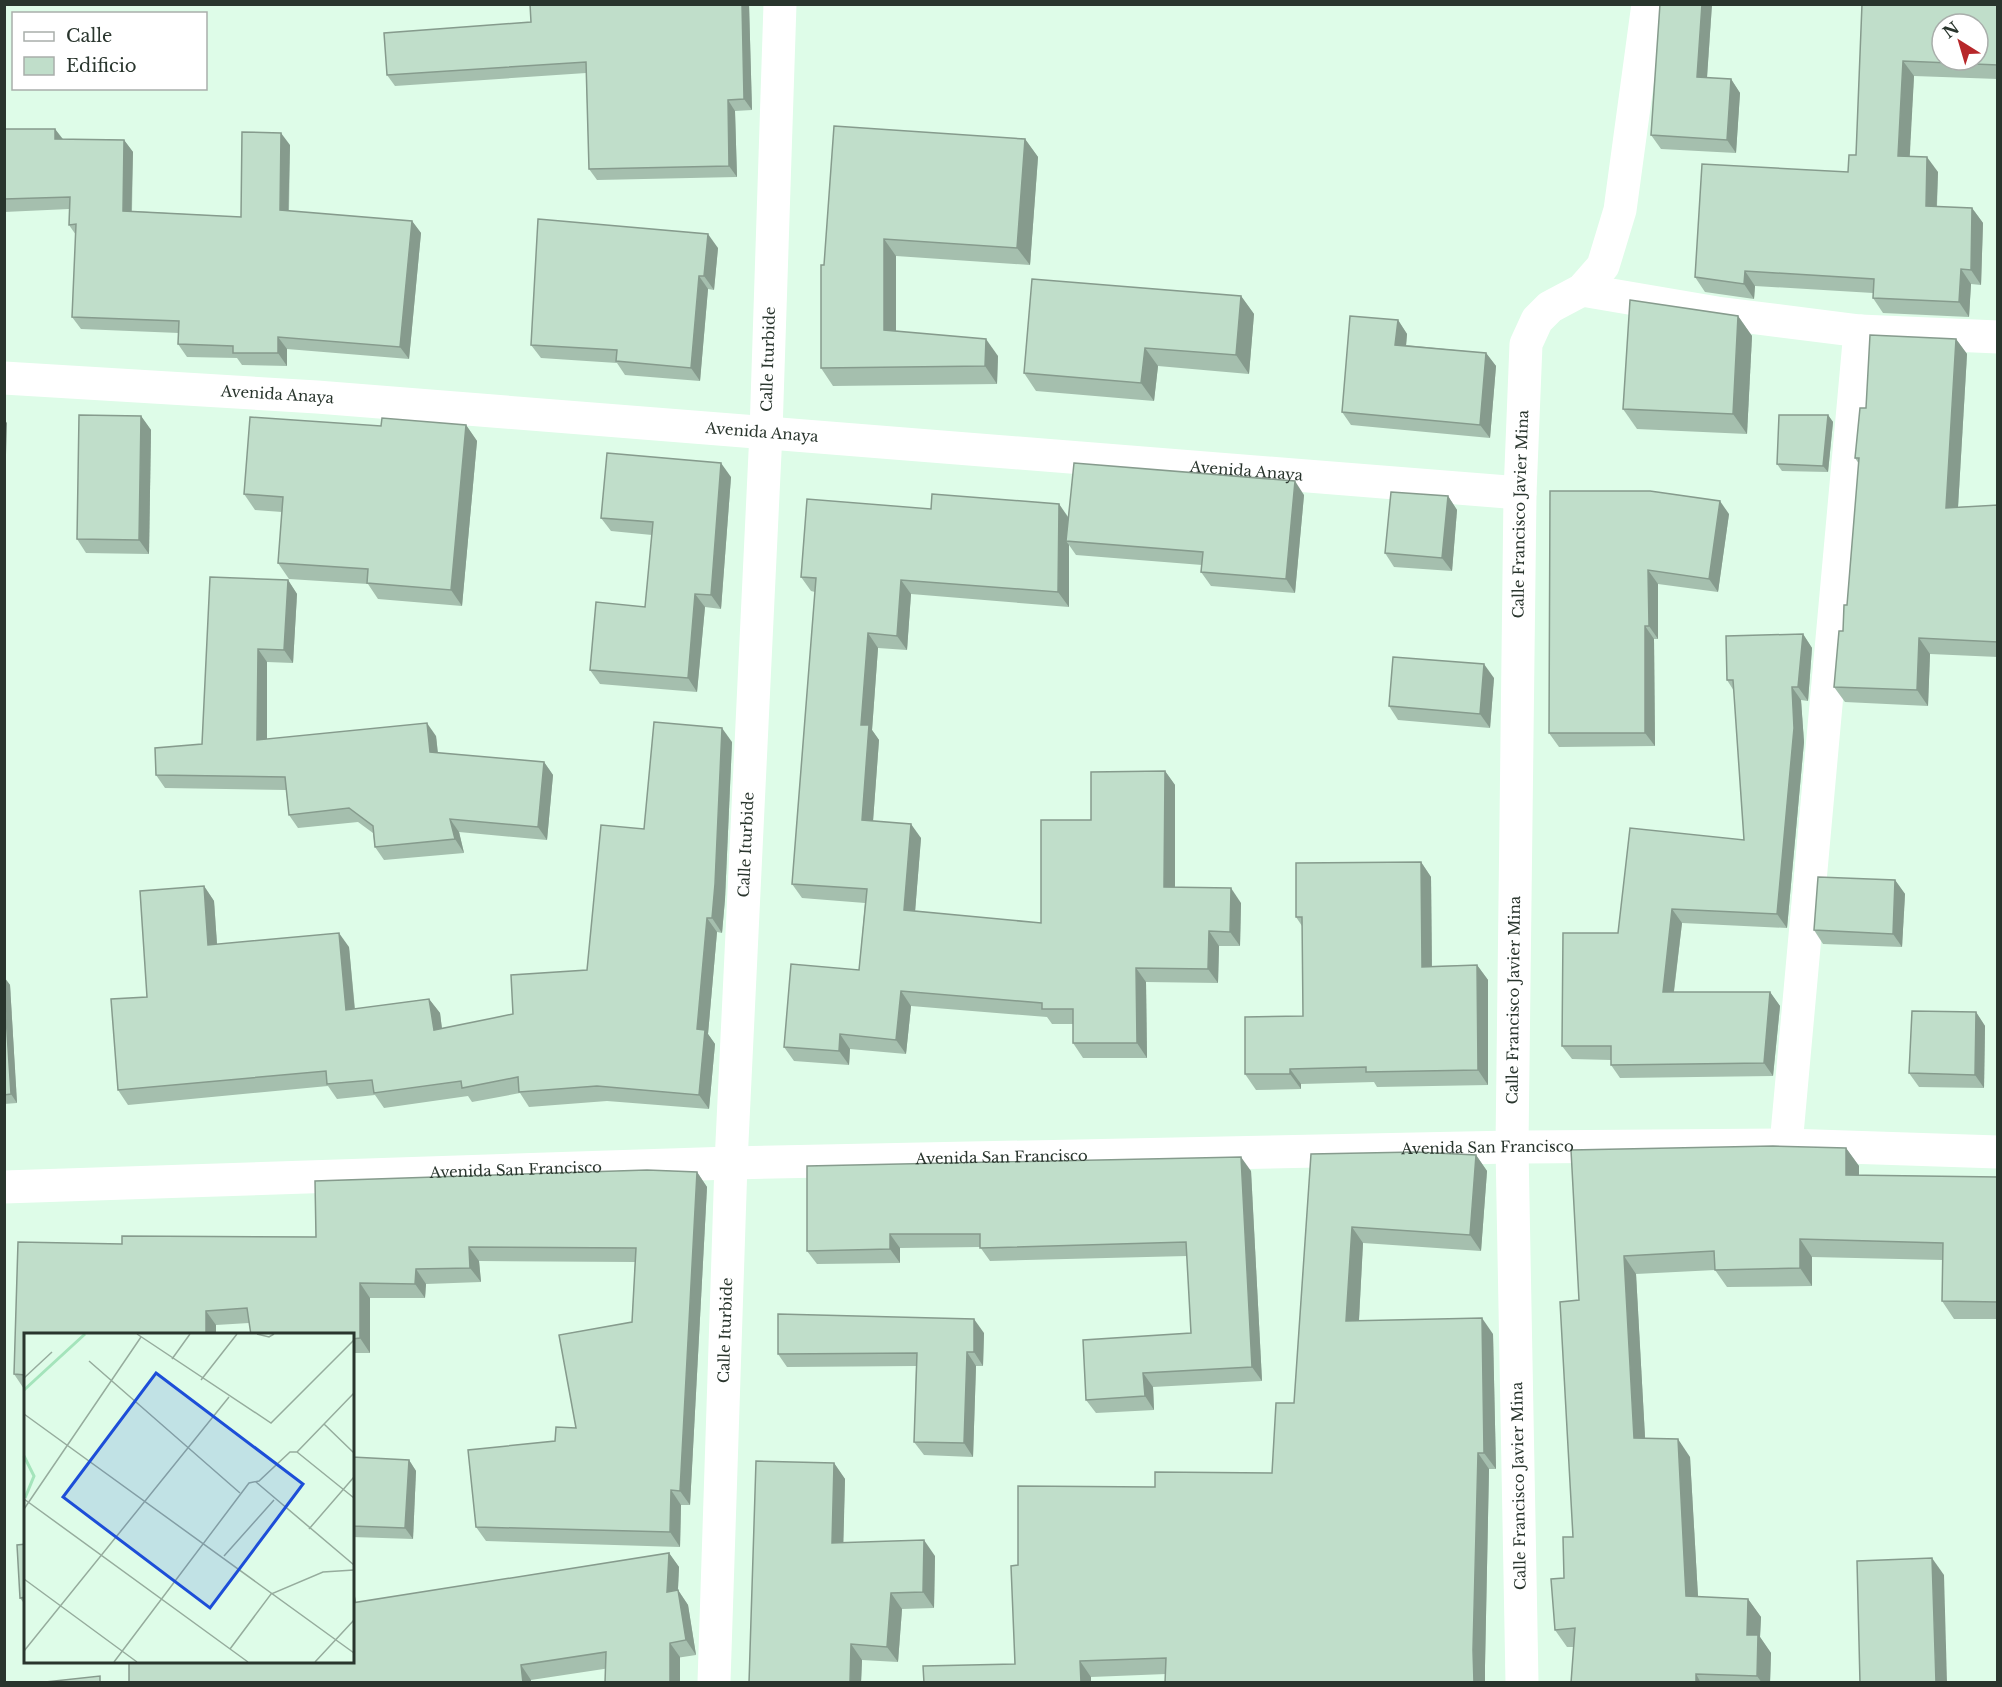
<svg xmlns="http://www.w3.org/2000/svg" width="2002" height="1687" viewBox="0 0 2002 1687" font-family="'Libre Baskerville',serif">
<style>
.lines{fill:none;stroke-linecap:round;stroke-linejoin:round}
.minor{stroke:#fff;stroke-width:33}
.wall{fill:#a5bfae}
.shaded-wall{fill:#869b8d}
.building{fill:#c0deca;stroke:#869b8d;stroke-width:1.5;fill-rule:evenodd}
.labels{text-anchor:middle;stroke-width:5;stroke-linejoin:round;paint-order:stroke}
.street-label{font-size:15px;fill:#29352d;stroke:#fff}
.inset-river{fill:none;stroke:#a4e4bb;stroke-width:3}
.inset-road{fill:none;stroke:#96ac9d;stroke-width:1.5}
.view{fill:#1d4ed8;fill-opacity:0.15;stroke:#1d4ed8;stroke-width:3}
.inset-edge{fill:none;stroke:#29352d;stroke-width:3}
</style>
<rect width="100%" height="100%" fill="#defce8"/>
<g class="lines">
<g class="minor">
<polyline points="1582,290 1717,313 1860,331 1998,337"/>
<path id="s1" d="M4 378 317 397 1520 493"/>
<polyline points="1786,1145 1860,331"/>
<path id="s2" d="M4 1187 731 1163 1512 1147 1786 1145 1998 1152"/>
<path id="s3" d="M714 1682 731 1163 766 432 780 4"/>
<path id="s4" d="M1522 1682 1512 1147 1520 493 1526 344 1537 320 1550 307 1582 290 1603 266 1620 210 1648 4"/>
</g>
</g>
<g class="wall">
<polygon points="530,4 749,4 752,110 735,111 737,177 597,180 589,169 586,73 395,86 387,75 531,22"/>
<polygon points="1660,4 1712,4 1707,78 1731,79 1740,93 1736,153 1661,149 1651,135"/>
<polygon points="1862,4 1998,4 1998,79 1914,76 1909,157 1938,172 1937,207 1972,208 1983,223 1981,285 1971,284 1969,317 1883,313 1873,298 1873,293 1755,286 1754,299 1705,292 1695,277 1848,172 1856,155"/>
<polygon points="4,129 55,129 63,139 124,140 133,152 132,211 241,217 290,145 289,211 412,221 421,233 409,359 287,349 287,366 242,365 237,358 187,357 178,344 179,333 81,329 72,317 76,235 69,225 69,209 4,212"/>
<polygon points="1025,139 1038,157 1030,265 896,256 896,331 998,356 997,384 833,386 821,368 824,265"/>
<polygon points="718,248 714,290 708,289 700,381 625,375 617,363 541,358 531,345"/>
<polygon points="1241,296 1254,314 1249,374 1158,366 1154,401 1036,391 1024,373"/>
<polygon points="1738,316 1752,336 1747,434 1637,429 1623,409"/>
<polygon points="1398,320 1407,334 1406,345 1486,353 1496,366 1490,438 1351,425 1342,412"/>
<polygon points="1956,339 1967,354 1958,507 1998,505 1998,657 1930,654 1928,706 1845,702 1834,687 1847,605 1859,464 1855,458 1866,408"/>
<polygon points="1828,415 1833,422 1828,472 1782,471 1777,464"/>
<polygon points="141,416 151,430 149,554 86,553 77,539"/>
<polygon points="466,425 477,441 462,606 378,599 368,584 289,579 278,563 282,512 255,510 244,494 381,426"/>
<polygon points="731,477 721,609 705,607 697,692 600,684 590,670 645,607 652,535 611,531 601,518"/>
<polygon points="1550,491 1729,514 1718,592 1658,584 1658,639 1654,639 1655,746 1559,747 1549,733"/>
<polygon points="1304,495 1295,593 1211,586 1201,572 1202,565 1076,555 1069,545 1069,607 911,594 907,650 878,648 872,730 879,740 873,821 921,838 915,911 1041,923 1091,820 1165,771 1175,785 1175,888 1241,903 1240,946 1219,946 1218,983 1146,982 1147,1058 1083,1058 1073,1043 1073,1024 1052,1024 1047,1017 911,1006 906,1054 850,1049 849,1065 794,1061 784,1047 859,970 865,903 802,898 792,884 815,592 811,591 801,577 931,509 1059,504 1069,518"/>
<polygon points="1448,496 1457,510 1452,571 1394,567 1385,553"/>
<polygon points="288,580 297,594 293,663 267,662 267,739 436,736 438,753 544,762 553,775 547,840 459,832 464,853 384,860 375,847 373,833 358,822 298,828 289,815 286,790 165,788 156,775 202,744"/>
<polygon points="1803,634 1812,648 1808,701 1801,700 1804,742 1787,928 1682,923 1674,992 1770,992 1780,1006 1773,1076 1620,1078 1611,1065 1611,1060 1572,1059 1562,1046 1618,933 1744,840 1734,691 1727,680"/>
<polygon points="1494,678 1490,728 1398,720 1389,706"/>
<polygon points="732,742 725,899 722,933 717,932 708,1034 715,1044 709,1109 607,1101 529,1107 520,1093 472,1102 468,1096 384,1108 375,1095 337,1099 328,1086 128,1105 118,1090 147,997 204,886 214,901 217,944 349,947 355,1009 429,999 440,1013 442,1029 513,1014 587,970 644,829"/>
<polygon points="1421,862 1431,877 1432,966 1477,965 1488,980 1488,1085 1377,1087 1374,1082 1301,1084 1301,1089 1256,1090 1245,1074 1303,1016 1302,926 1296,917"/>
<polygon points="1895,880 1905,894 1902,947 1823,944 1814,930"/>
<polygon points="4,977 10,985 17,1103 4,1104"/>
<polygon points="1976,1012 1985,1026 1984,1088 1919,1087 1909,1073"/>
<polygon points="1846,1148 1859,1166 1859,1175 1998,1177 1998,1319 1954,1319 1942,1301 1943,1260 1812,1257 1812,1286 1727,1287 1715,1270 1636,1274 1645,1438 1690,1457 1698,1597 1748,1599 1761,1617 1760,1637 1771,1653 1770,1683 1571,1683 1574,1647 1567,1647 1555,1630 1564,1578 1573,1537 1579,1300 1571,1150"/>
<polygon points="1311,1154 1476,1155 1487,1171 1481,1251 1363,1243 1359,1321 1493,1334 1496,1469 1489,1469 1485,1666 1485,1683 1165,1683 1166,1674 1091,1677 1015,1664 1018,1565 1155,1487 1272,1473 1294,1403"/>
<polygon points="807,1166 1251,1171 1262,1381 1153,1387 1154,1410 1096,1413 1086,1400 1191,1333 1187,1256 990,1261 980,1247 900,1248 900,1263 817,1264 807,1251"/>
<polygon points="647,1170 697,1172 707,1187 690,1505 681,1505 680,1547 486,1541 476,1527 468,1450 555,1441 556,1427 576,1428 559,1335 632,1322 635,1262 479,1261 481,1282 426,1284 425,1298 370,1298 370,1353 352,1353 352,1335 251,1335 249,1323 216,1325 216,1335 26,1335 26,1389 24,1389 14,1374 18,1242 122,1244 122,1236 316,1237 315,1181"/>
<polygon points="984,1333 983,1366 976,1366 973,1457 924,1455 914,1442 916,1366 787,1367 778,1354"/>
<polygon points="352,1457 409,1460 416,1471 413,1539 352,1537"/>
<polygon points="834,1463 845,1479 843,1542 935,1556 934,1608 902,1609 898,1662 862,1660 861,1683 749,1683"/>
<polygon points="26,1544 26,1606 20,1598"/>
<polygon points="669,1553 679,1567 678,1590 688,1605 696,1655 531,1680 352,1662 352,1575 356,1603"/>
</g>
<g class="shaded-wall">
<polygon points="742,4 749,4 752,110 744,99"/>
<polygon points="1702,4 1712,4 1706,91 1697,77"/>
<polygon points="1903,61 1914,76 1909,171 1898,156"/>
<polygon points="1731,79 1740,93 1736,153 1727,140"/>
<polygon points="728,100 735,111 737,177 729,166"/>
<polygon points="55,129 64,141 55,139"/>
<polygon points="281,133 290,145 288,222 280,210"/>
<polygon points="1025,139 1038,157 1030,265 1017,248"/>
<polygon points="124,140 133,152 131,223 123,211"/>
<polygon points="1927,157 1938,172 1936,221 1926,206"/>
<polygon points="1972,208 1983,223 1981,285 1971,270"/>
<polygon points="412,221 421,233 409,359 400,347"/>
<polygon points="708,234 718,248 714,290 704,276"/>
<polygon points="884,239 896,256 896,348 884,330"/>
<polygon points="1961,269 1971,284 1969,317 1959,302"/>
<polygon points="1745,271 1755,286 1754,299 1744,284"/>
<polygon points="699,276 708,289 700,381 691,368"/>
<polygon points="1241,296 1254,314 1249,374 1236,355"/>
<polygon points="1738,316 1752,336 1747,434 1733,414"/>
<polygon points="1398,320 1407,334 1405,358 1395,345"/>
<polygon points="278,337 287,349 287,366 278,353"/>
<polygon points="986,339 998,356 997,384 985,366"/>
<polygon points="1956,339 1967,354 1957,524 1946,508"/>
<polygon points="1145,348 1158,366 1154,401 1141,383"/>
<polygon points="1486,353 1496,366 1490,438 1480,425"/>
<polygon points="1828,415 1833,422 1828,472 1823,466"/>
<polygon points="141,416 151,430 149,554 139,540"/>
<polygon points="4,419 7,423 5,485 4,484"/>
<polygon points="466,425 477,441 462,606 451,590"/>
<polygon points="721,463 731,477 721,609 711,595"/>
<polygon points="1295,481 1304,495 1295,593 1286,579"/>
<polygon points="1448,496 1457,510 1452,571 1442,558"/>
<polygon points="1720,501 1729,514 1718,592 1709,579"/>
<polygon points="1059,504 1069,519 1066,541 1069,545 1069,607 1058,592"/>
<polygon points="1648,570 1658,584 1658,639 1649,626"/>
<polygon points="288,580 297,594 293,663 284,650"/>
<polygon points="901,580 911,594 907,650 897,636"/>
<polygon points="695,594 705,607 697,692 688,678"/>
<polygon points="1645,626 1654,639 1655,746 1645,733"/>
<polygon points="868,633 878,648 872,730 879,740 872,835 862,820 861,725"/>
<polygon points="1803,634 1812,648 1808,701 1798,687"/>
<polygon points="1919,638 1930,654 1928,706 1917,690"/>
<polygon points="258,649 267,662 267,753 257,740"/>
<polygon points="1484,664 1494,678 1490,728 1480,714"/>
<polygon points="1792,687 1801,700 1804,742 1787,928 1777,914"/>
<polygon points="427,723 436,736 439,765 430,752"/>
<polygon points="722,728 732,742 725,899 722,933 712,918"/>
<polygon points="544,762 553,775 547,840 538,827"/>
<polygon points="1165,771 1175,785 1175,902 1164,887"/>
<polygon points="450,819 459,832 464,853 455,839"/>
<polygon points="911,824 921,838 914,925 904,910"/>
<polygon points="1421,862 1431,877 1432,982 1422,967"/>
<polygon points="1895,880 1905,894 1902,947 1893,934"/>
<polygon points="204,886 214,901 218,959 208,945"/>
<polygon points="1231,888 1241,903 1240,946 1230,932"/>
<polygon points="1672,909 1682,923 1672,1006 1663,992"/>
<polygon points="707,918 717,932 708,1034 715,1044 709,1109 699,1095 697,1029"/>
<polygon points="1209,931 1219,946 1218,983 1208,969"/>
<polygon points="339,933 349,947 356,1024 346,1010"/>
<polygon points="1477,965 1488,980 1488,1085 1478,1070"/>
<polygon points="1136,968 1146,982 1147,1058 1137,1043"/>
<polygon points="4,977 10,985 17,1103 11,1094"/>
<polygon points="901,991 911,1006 906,1054 896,1040"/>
<polygon points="1770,992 1780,1006 1773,1076 1764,1063"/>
<polygon points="429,999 440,1013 444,1045 434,1030"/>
<polygon points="1976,1012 1985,1026 1984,1088 1975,1075"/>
<polygon points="840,1034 850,1049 849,1065 839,1051"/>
<polygon points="1290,1069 1301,1084 1301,1089 1290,1074"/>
<polygon points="1846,1148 1859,1166 1859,1192 1846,1175"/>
<polygon points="1476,1155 1487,1171 1481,1251 1470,1235"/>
<polygon points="1241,1157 1251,1171 1262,1381 1252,1367"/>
<polygon points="697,1172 707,1187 690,1505 680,1491"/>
<polygon points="1352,1227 1363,1243 1358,1337 1346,1321"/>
<polygon points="890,1234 900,1248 900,1263 890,1249"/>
<polygon points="1800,1239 1812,1257 1812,1286 1800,1268"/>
<polygon points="469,1247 479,1261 481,1282 470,1268"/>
<polygon points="1624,1256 1636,1274 1646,1455 1634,1438"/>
<polygon points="416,1269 426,1284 425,1298 415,1284"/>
<polygon points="360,1283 370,1298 370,1353 360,1338"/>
<polygon points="206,1311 216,1325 216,1335 206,1335"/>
<polygon points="1482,1318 1493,1334 1496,1469 1484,1453"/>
<polygon points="974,1319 984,1333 983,1366 974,1352"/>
<polygon points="967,1352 976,1366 973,1457 964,1443"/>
<polygon points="1143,1373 1153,1387 1154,1410 1145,1396"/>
<polygon points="1678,1439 1690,1457 1699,1614 1686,1596"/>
<polygon points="1478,1453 1489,1469 1485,1666 1485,1683 1474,1683 1473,1650"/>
<polygon points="409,1460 416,1471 413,1539 405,1528"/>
<polygon points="834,1463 845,1479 843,1559 832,1543"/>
<polygon points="671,1490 681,1505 680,1547 670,1532"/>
<polygon points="924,1540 935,1556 934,1608 923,1592"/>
<polygon points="669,1553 679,1567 677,1607 667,1592"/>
<polygon points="1932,1558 1944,1575 1947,1683 1936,1683"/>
<polygon points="352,1575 358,1618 352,1610"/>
<polygon points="678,1590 688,1605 696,1655 686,1640"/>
<polygon points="891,1593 902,1609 898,1662 887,1647"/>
<polygon points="1748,1599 1761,1617 1760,1637 1771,1653 1770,1683 1762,1683 1757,1676 1747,1635"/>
<polygon points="670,1643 680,1657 680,1683 670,1683"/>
<polygon points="851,1644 862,1660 861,1683 850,1683"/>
<polygon points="1080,1661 1091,1677 1091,1683 1081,1683"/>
<polygon points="521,1665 531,1680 531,1683 523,1683"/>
<polygon points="1696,1674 1701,1683 1696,1683"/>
</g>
<g class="building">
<polygon points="530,4 742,4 744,99 728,100 729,166 589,169 586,62 387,75 384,33 531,22"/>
<polygon points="1660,4 1702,4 1697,77 1731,79 1727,140 1651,135"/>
<path d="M1862 4H1998V65L1903 61 1898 156 1927 157 1926 206 1972 208 1971 270 1961 269 1959 302 1873 298 1874 279 1745 271 1744 284 1695 277 1702 164 1848 172 1849 155H1856ZM1942 24H1978V60H1942Z"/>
<polygon points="834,126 1025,139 1017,248 884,239 884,330 986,339 985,366 821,368 821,265 824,265"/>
<polygon points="4,129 55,129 55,139 124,140 123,211 241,217 242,132 281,133 280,210 412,221 400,347 278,337 278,353 233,353 233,346 178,344 179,321 72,317 76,224 69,225 70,197 4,199"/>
<polygon points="538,219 708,234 704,276 699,276 691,368 616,361 617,350 531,345"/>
<polygon points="1032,279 1241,296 1236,355 1145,348 1141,383 1024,373"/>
<polygon points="1630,300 1738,316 1733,414 1623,409"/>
<polygon points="1350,316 1398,320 1395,345 1486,353 1480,425 1342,412"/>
<polygon points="1870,335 1956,339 1946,508 1998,505 1998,642 1919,638 1917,690 1834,687 1839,631 1843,631 1844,605 1847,605 1859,458 1855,458 1860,408 1866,408"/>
<polygon points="79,415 141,416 139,540 77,539"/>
<polygon points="1779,415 1828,415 1823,466 1777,464"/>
<polygon points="250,417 381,426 382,418 466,425 451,590 367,583 368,569 278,563 283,497 244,494"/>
<polygon points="607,453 721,463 711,595 695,594 688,678 590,670 596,602 645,607 653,522 601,518"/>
<polygon points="1074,463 1295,481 1286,579 1201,572 1203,552 1066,541"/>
<polygon points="1550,491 1650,491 1720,501 1709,579 1648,570 1649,626 1645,626 1645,733 1549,733"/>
<polygon points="1391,492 1448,496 1442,558 1385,553"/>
<polygon points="932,494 1059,504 1058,592 901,580 897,636 868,633 861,725 869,725 862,820 911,824 904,910 1041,923 1041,820 1091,820 1091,772 1165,771 1164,887 1231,888 1230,932 1209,931 1208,969 1136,968 1137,1043 1073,1043 1073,1009 1042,1009 1042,1003 901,991 896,1040 840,1034 839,1051 784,1047 791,964 859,970 867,889 792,884 816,578 801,577 807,499 931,509"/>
<polygon points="210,577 288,580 284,650 258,649 257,740 427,723 430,752 544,762 538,827 450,819 455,839 375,847 373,826 349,808 289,815 285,777 156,775 155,748 202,744"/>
<polygon points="1803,634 1798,687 1792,687 1794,728 1777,914 1672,909 1663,992 1770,992 1764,1063 1611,1065 1611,1046 1562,1046 1563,933 1618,933 1630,828 1744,840 1733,680 1727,680 1726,636"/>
<polygon points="1393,657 1484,664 1480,714 1389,706"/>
<polygon points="654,722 722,728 715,884 712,918 707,918 697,1029 705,1030 699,1095 597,1086 519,1092 518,1077 462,1088 461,1081 374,1093 372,1080 327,1084 326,1071 118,1090 111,999 147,997 140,891 204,886 208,945 339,933 346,1010 429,999 434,1030 513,1014 511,975 587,970 601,825 644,829"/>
<polygon points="1421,862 1422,967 1477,965 1478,1070 1366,1072 1366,1067 1290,1069 1290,1074 1245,1074 1245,1017 1303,1016 1302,917 1296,917 1296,863"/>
<polygon points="1818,877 1895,880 1893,934 1814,930"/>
<polygon points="4,986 11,1094 4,1095"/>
<polygon points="1912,1011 1976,1012 1975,1075 1909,1073"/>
<polygon points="1773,1146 1846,1148 1846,1175 1998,1177 1998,1302 1942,1301 1943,1243 1800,1239 1800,1268 1715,1270 1714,1251 1624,1256 1634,1438 1678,1439 1686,1596 1748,1599 1747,1635 1758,1635 1757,1676 1696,1674 1696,1683 1571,1683 1575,1628 1555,1630 1551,1579 1564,1578 1563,1537 1573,1537 1560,1302 1579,1300 1571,1150"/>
<polygon points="1416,1152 1476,1155 1470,1235 1352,1227 1346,1321 1482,1318 1484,1453 1478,1453 1473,1650 1474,1683 1165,1683 1166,1658 1080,1661 1081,1683 924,1683 923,1666 1015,1664 1011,1566 1018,1565 1018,1486 1155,1487 1155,1472 1272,1473 1276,1403 1294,1403 1311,1154"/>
<polygon points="1241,1157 1252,1367 1143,1373 1145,1396 1086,1400 1083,1340 1191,1333 1186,1242 980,1248 980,1234 890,1234 890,1249 807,1251 807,1166"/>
<polygon points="647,1170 697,1172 680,1491 671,1490 670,1532 476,1527 468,1450 555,1441 556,1427 576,1428 559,1335 632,1322 636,1248 469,1247 470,1268 416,1269 415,1284 360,1283 360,1338 352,1339 352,1335 251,1335 247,1308 206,1311 206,1335 26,1335 26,1375 14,1374 18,1242 122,1244 122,1236 316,1237 315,1181"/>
<polygon points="778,1314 974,1319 974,1352 967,1352 964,1443 914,1442 917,1353 778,1354"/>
<polygon points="352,1457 409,1460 405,1528 352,1526"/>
<polygon points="756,1461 834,1463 832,1543 924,1540 923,1592 891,1593 887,1647 851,1644 850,1683 749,1683"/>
<polygon points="26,1544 26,1597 20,1598 17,1545"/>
<polygon points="669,1553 667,1592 678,1590 686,1640 670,1643 670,1683 605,1683 606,1652 521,1665 523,1683 129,1683 129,1662 352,1662 352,1603"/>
<polygon points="1932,1558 1936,1683 1860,1683 1857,1561"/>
<polygon points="100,1676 100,1683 36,1683"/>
</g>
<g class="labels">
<g class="street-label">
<text dy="5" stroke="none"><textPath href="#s3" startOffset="1324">Calle Iturbide</textPath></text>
<text dy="5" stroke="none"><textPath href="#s1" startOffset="274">Avenida Anaya</textPath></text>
<text dy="5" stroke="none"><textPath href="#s1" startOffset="760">Avenida Anaya</textPath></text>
<text dy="5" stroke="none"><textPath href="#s1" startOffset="1246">Avenida Anaya</textPath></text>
<text dy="5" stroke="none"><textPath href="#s4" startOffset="1168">Calle Francisco Javier Mina</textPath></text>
<text dy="5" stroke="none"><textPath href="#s3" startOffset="838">Calle Iturbide</textPath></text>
<text dy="5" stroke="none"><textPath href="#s4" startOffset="682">Calle Francisco Javier Mina</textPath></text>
<text dy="5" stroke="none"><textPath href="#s2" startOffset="1484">Avenida San Francisco</textPath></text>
<text dy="5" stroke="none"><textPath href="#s2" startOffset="998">Avenida San Francisco</textPath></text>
<text dy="5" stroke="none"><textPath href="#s2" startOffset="512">Avenida San Francisco</textPath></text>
<text dy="5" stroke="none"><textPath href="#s3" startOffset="352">Calle Iturbide</textPath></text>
<text transform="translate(1519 1486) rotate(-91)" y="5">Calle Francisco Javier Mina</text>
</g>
</g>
<g transform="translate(24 1333)">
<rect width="330" height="330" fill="#defce8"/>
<path class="inset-river" d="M0 57 61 1M0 123 10 143 1 165"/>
<path class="inset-road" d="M113 1 247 90 330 7M233 1 245 4 250 1M148 26 166 1M65 28 216 160M0 45 28 19M177 47 213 1M0 81 330 320M300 91 330 120M273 119 330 165M232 149 330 232M0 166 224 329M0 176 117 4M285 196 330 144M200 223 250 167M0 246 113 329M206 316 247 261 299 239 330 237M0 318 205 64M90 329 225 150 235 148 266 119H273L330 60M291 329 330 287"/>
<path class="view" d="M132 40 279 151 186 275 39 164Z"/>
<rect width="330" height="330" class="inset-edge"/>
</g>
<rect width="2002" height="1687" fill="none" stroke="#29352d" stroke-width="12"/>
<rect x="12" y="12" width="195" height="78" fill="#ffffff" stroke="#a9aeab" stroke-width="1.5"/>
<rect x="24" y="32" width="30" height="9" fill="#ffffff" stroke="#a9aeab" stroke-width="1.5"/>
<text x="66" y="42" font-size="18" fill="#29352d">Calle</text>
<rect x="24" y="57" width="30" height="18" fill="#c0deca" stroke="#a9aeab" stroke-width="1.5"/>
<text x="66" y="72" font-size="18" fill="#29352d">Edificio</text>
<g transform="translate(1960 42) rotate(323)"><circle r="28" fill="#ffffff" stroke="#a9aeab" stroke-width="1.5"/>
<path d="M0-4.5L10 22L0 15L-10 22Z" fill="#b7272a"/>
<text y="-9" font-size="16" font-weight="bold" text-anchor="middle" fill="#29352d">N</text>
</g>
</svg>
